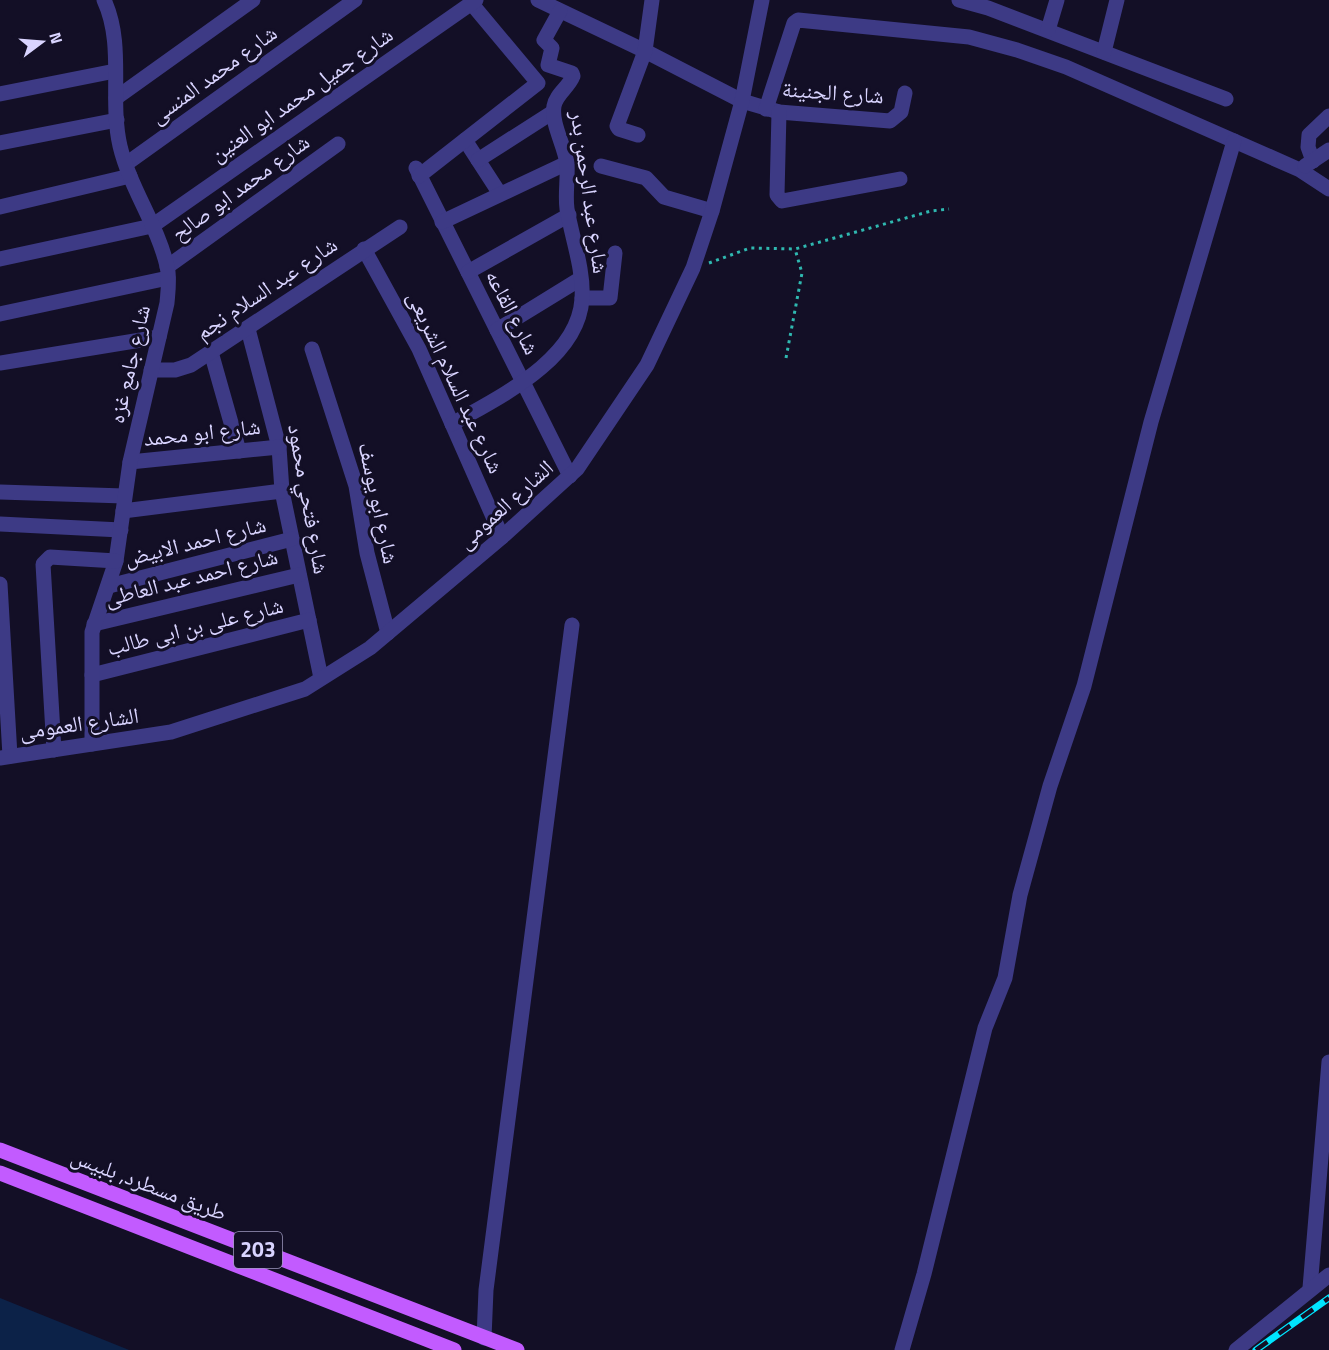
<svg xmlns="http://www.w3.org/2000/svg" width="1329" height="1350" viewBox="0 0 1329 1350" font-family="'Titillium Web','Noto Naskh Arabic',sans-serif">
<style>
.water{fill:#0c2248}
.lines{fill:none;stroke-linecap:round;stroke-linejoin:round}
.path{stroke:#2fb8b0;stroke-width:3;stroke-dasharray:3 4.5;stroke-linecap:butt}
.minor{stroke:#3d3a85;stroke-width:15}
.major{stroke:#c25bff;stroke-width:15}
.rail-casing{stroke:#00e5ff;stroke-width:7}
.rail{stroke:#130f26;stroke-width:4.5;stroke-dasharray:14;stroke-linecap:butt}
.labels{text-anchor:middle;stroke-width:6;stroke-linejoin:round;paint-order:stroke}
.shield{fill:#130f26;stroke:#9e99be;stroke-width:1.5}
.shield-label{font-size:21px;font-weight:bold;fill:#d9d4ff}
.street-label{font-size:22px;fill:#d9d4ff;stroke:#130f26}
</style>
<rect width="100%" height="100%" fill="#130f26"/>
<polygon class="water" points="0,1298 129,1350 0,1350"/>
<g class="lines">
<g class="path">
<polyline points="709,263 750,248 795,249 931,211 949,209"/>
<polyline points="786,358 802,273 795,249"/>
</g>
<g class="minor">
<polyline points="538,0 645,51 742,101 779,112 890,121 901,112 905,93"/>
<polyline points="959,0 988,8 1226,99"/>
<polyline points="1048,30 1057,0"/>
<polyline points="1104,52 1117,0"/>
<polyline points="0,94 115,71"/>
<polyline points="116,98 253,0"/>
<polyline points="766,109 794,23 798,20 969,37 1017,50 1066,67 1300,170 1329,189"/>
<polyline points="779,112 777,195 782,201 900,179"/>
<polyline points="638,135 619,129 617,126 645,51 652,0"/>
<polyline points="465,140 500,194"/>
<polyline points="0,143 117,120"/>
<polyline points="478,160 553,112"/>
<polyline points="1313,161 1308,147 1309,135 1329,116"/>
<polyline points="126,164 355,0"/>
<polyline points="601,166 646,178 664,197 712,211"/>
<polyline points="1305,166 1329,150"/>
<polyline points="416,168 570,476"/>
<polyline points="419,176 538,83 471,3"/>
<polyline points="0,207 130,176"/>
<polyline points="442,222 567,163"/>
<polyline points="364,249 419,349 502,537"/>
<polyline points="0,259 152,226 476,0"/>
<polyline points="167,267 338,144"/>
<polyline points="468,272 569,215"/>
<polyline points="582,298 610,298 615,253"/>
<polyline points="0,314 168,278"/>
<polyline points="248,329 279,447 282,491 321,678"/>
<polyline points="497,330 580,279"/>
<polyline points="312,349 356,486 367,553 388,633"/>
<polyline points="211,352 239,451"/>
<polyline points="0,363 159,337"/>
<polyline points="151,370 175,370 191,365 400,227"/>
<path d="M452 424C499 397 578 360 582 299 584 270 572 238 567 209 565 195 568 179 567 164 565 146 551 124 554 106 556 94 569 87 573 76L572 73 548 65 552 48 544 40 560 11"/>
<polyline points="130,462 279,447"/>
<polyline points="0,492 124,496"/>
<polyline points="123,511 282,491"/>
<polyline points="0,524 121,530"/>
<polyline points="0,584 10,756"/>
<polyline points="109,586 292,539"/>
<polyline points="94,624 299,575"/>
<polyline points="92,675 309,620"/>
<path d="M92 744V632L116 561 130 462 167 303C168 291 170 278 167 266 157 224 130 188 120 146 109 98 125 45 104 0"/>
<polyline points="54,750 43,564 50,557 116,561"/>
<polyline points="0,758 171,732 305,689 370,648 502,537 577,469 647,365 693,268 712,211 742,101 762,0"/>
<polyline points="1310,1288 1329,1062"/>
<polyline points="484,1338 486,1290 572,625"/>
<polyline points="902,1350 924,1274 985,1028 1005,978 1020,895 1050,786 1084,686 1151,422 1234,141"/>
<polyline points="1236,1350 1329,1275"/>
</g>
<g class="major">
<polyline points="0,1150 517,1350"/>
<polyline points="0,1173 454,1350"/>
</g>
<g class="rail-casing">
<polyline id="rail" points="1256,1350 1329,1298"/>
</g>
<use href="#rail" class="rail"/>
</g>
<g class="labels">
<rect class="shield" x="234" y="1232" width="48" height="36" rx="4.5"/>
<g class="shield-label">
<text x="258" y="1257">203</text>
</g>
<g class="street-label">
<text transform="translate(213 74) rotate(-36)" y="8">شارع محمد المنسى</text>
<text transform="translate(833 92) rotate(4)" y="8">شارع الجنينة</text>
<text transform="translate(301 94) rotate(-35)" y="8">شارع جميل محمد ابو العنين</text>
<text transform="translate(240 187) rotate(-36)" y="8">شارع محمد ابو صالح</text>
<text transform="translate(590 192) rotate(82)" y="8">شارع عبد الرحمن بدر</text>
<text transform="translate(266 288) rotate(-34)" y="8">شارع عبد السلام نجم</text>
<text transform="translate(513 312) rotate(63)" y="8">شارع القاعه</text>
<text transform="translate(129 364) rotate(-77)" y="8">شارع جامع غزه</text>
<text transform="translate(456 382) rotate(65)" y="8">شارع عبد السلام الشريعى</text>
<text transform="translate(202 432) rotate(-6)" y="8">شارع ابو محمد</text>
<text transform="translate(309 499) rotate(80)" y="8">شارع فتحي محمود</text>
<text transform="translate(379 503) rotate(78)" y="8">شارع ابو يوسف</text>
<text transform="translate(505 504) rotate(-42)" y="8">الشارع العمومى</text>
<text transform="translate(195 541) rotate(-14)" y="8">شارع احمد الابيض</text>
<text transform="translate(191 577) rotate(-14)" y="8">شارع احمد عبد العاطى</text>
<text transform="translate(195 626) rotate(-14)" y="8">شارع على بن ابى طالب</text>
<text transform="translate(79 723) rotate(-8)" y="8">الشارع العمومى</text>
<text transform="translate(149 1184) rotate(21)" y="8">طريق مسطرد, بلبيس</text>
</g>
</g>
<g transform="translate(42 42) rotate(74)" stroke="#130f26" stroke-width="4.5" paint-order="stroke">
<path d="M0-4.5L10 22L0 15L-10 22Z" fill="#d9d4ff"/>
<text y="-9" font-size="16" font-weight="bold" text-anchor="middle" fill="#d9d4ff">N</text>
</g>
</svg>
